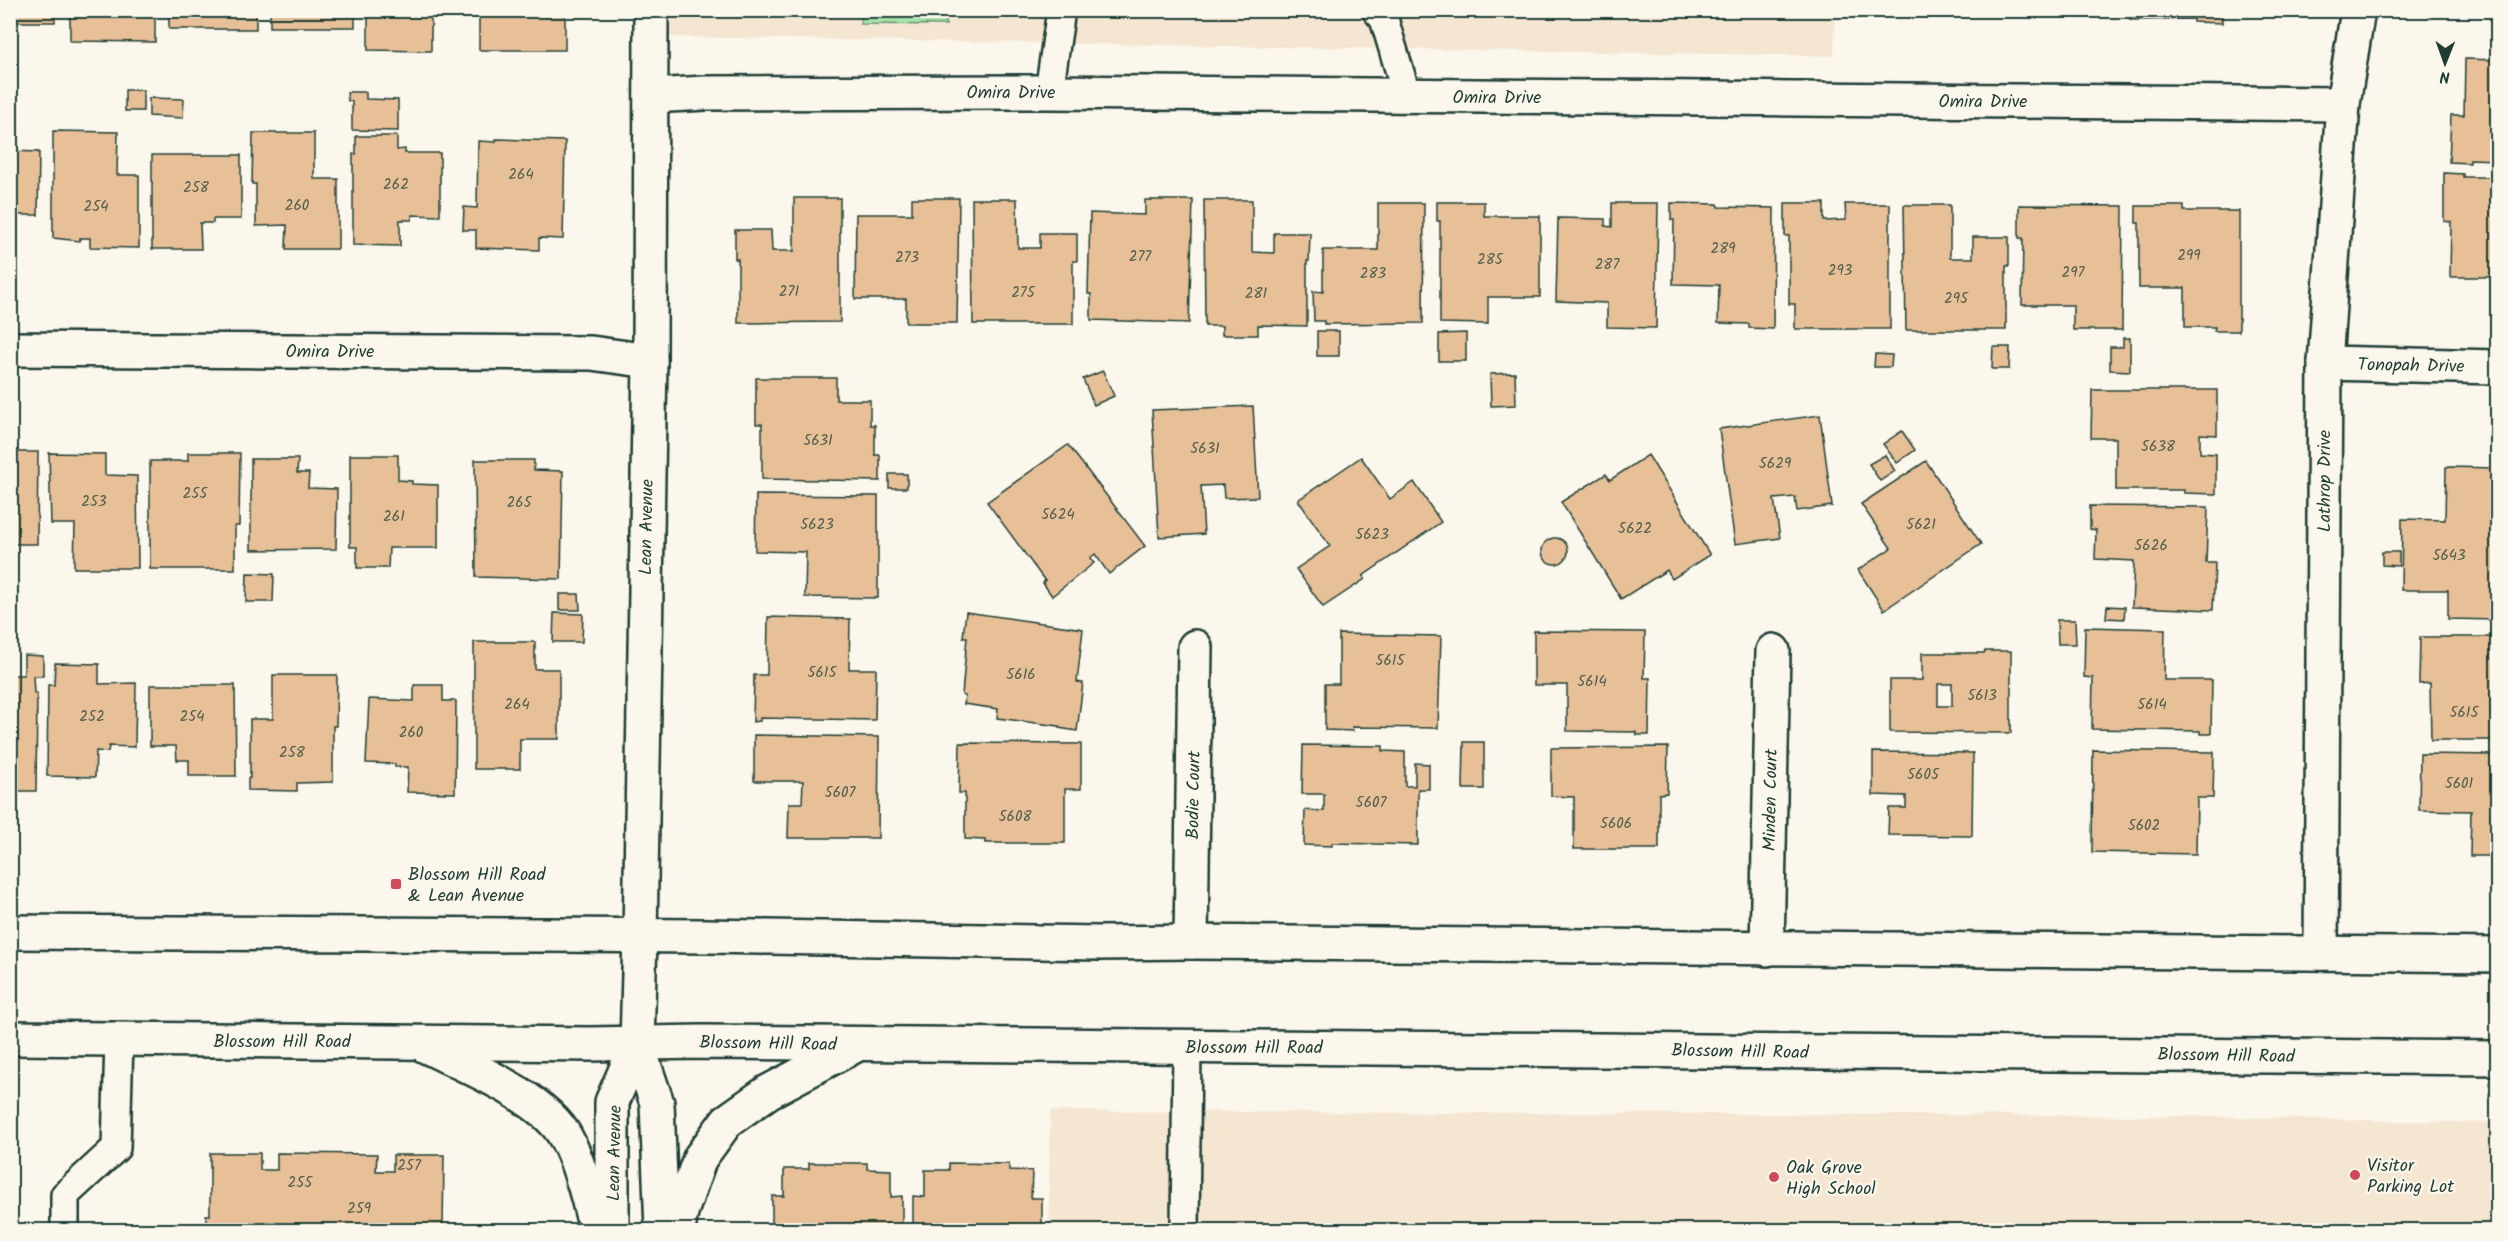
<svg xmlns="http://www.w3.org/2000/svg" width="2508" height="1241" viewBox="0 0 2508 1241" font-family="Kalam,sans-serif">
<style>
.built{fill:#f5e6d2}
.green{fill:#a8e4ab;stroke:#649070;stroke-width:1.5}
.building{fill:#e7c097;stroke:#1f3d34;stroke-width:1.5;fill-rule:evenodd}
.lines{fill:none;stroke-linecap:round;stroke-linejoin:round}
.lane-casing{stroke:#1f3d34;stroke-width:32}
.street-casing{stroke:#1f3d34;stroke-width:38}
.secondary-casing{stroke:#1f3d34;stroke-width:38}
.lane{stroke:#fbf7ec;stroke-width:27}
.street{stroke:#fbf7ec;stroke-width:33}
.secondary{stroke:#fbf7ec;stroke-width:33}
.poi-dot{fill:#d1495b;stroke:#fbf7ec;stroke-width:2}
.labels{text-anchor:middle;stroke-width:4.5;stroke-linejoin:round;paint-order:stroke}
.number-label{font-size:15px;fill:#515e4d}
.street-label{font-size:18px;fill:#1f3d34;stroke:#fbf7ec}
.poi-label{font-size:18px;fill:#1f3d34;stroke:#fbf7ec;text-anchor:start}
</style>
<rect width="100%" height="100%" fill="#fbf7ec"/>
<filter id="ink" filterUnits="userSpaceOnUse"><feTurbulence type="fractalNoise" baseFrequency=".0167" numOctaves="2"/><feDisplacementMap in="SourceGraphic" scale="12" xChannelSelector="R" yChannelSelector="G"/><feConvolveMatrix kernelMatrix="1 2 1 2 8 2 1 2 1" color-interpolation-filters="sRGB"/></filter>
<g filter="url(#ink)">
<g class="built">
<polygon points="669,10 1835,11 1834,56 669,37"/>
<polygon points="1050,1111 2176,1116 2497,1123 2497,1230 1049,1230"/>
</g>
<polygon class="green" points="861,11 946,11 946,25 861,24"/>
<g class="building">
<polygon points="10,10 55,10 55,22 12,22 10,25"/>
<polygon points="70,10 155,10 155,42 70,41"/>
<rect x="169" y="10" width="87" height="19"/>
<rect x="270" y="10" width="85" height="17"/>
<polygon points="368,10 431,10 431,51 368,50"/>
<rect x="479" y="10" width="86" height="40"/>
<polygon points="2130,10 2222,10 2222,23 2193,22 2193,19 2130,20"/>
<polygon points="2465,59 2498,60 2498,160 2470,159 2470,163 2449,162 2451,115 2464,115"/>
<rect x="125" y="90" width="18" height="21"/>
<polygon points="347,92 366,92 366,99 398,100 398,131 352,130 352,101 348,101"/>
<polygon points="149,98 184,99 183,118 149,116"/>
<polygon points="53,131 118,132 117,175 139,175 139,248 90,247 90,238 80,238 80,241 53,238"/>
<polygon points="253,133 314,133 314,179 338,179 338,249 286,249 287,225 256,226 256,184 252,184"/>
<polygon points="356,136 397,136 397,150 405,149 405,153 440,153 440,216 412,215 412,220 400,220 400,246 353,245 353,154 356,154"/>
<polygon points="496,139 565,141 563,239 539,238 539,250 476,248 476,230 463,230 464,207 477,208 478,141 496,142"/>
<polygon points="10,151 39,152 38,215 10,215"/>
<polygon points="152,155 241,155 241,219 213,219 213,223 200,223 201,249 152,249"/>
<polygon points="2444,173 2463,174 2463,177 2498,177 2498,277 2450,277 2451,222 2444,221"/>
<polygon points="794,198 840,198 840,322 738,323 738,259 735,259 735,230 771,230 772,251 794,251"/>
<polygon points="912,198 959,198 957,323 906,323 906,299 855,299 856,214 912,214"/>
<polygon points="972,199 1017,199 1018,248 1040,248 1040,233 1077,233 1077,261 1073,261 1073,324 973,324"/>
<polygon points="1145,200 1193,200 1189,323 1091,320 1091,294 1088,294 1090,213 1145,215"/>
<polygon points="1204,200 1252,200 1252,252 1274,253 1274,233 1310,233 1309,261 1307,261 1307,326 1258,325 1258,335 1222,335 1222,326 1205,326"/>
<polygon points="1437,202 1484,202 1484,216 1540,216 1540,297 1488,297 1488,324 1440,323 1440,221 1437,221"/>
<polygon points="1378,203 1424,203 1423,323 1324,324 1324,321 1314,321 1313,291 1323,292 1323,250 1378,250"/>
<polygon points="1612,203 1658,203 1656,328 1607,327 1607,303 1556,301 1558,218 1605,219 1605,226 1612,227"/>
<polygon points="1671,203 1718,204 1718,207 1774,208 1773,329 1749,328 1749,324 1718,323 1719,285 1673,284 1674,220 1671,220"/>
<polygon points="1785,203 1824,203 1824,221 1846,220 1845,204 1890,204 1890,329 1795,329 1795,304 1789,304 1789,236 1785,236"/>
<polygon points="1904,205 1950,205 1950,258 1973,258 1973,237 2009,237 2009,266 2006,266 2006,330 1906,330"/>
<polygon points="2019,205 2123,206 2122,330 2073,330 2073,305 2022,305 2023,238 2019,238"/>
<polygon points="2136,206 2184,206 2184,211 2239,211 2239,331 2214,331 2215,327 2185,327 2185,288 2139,288 2139,223 2136,223"/>
<rect x="1317" y="331" width="22" height="25"/>
<polygon points="1466,333 1466,361 1439,361 1439,334"/>
<polygon points="2123,338 2130,338 2130,371 2110,370 2110,347 2123,347"/>
<polygon points="1993,347 2010,347 2009,369 1992,369"/>
<polygon points="1875,354 1892,355 1891,367 1874,367"/>
<polygon points="1103,371 1114,396 1094,405 1083,379"/>
<polygon points="1515,373 1516,405 1491,406 1490,374"/>
<polygon points="756,378 836,378 836,400 870,400 870,425 875,425 875,455 880,455 880,481 762,479 762,424 756,424"/>
<polygon points="2092,390 2217,390 2217,435 2200,434 2200,453 2216,454 2216,494 2184,493 2184,490 2116,490 2116,438 2091,438"/>
<polygon points="1253,406 1258,497 1224,498 1223,485 1201,486 1204,534 1159,537 1152,410"/>
<polygon points="1820,415 1832,506 1797,511 1795,497 1774,499 1780,538 1735,544 1719,429"/>
<polygon points="1902,431 1915,450 1897,463 1883,444"/>
<polygon points="1068,445 1145,546 1109,574 1095,554 1090,558 1094,563 1052,596 1043,583 1045,581 987,502"/>
<polygon points="10,452 38,452 37,544 10,544"/>
<polygon points="49,453 105,454 105,475 137,476 138,568 74,568 75,524 51,524"/>
<polygon points="188,453 240,453 239,526 235,526 235,569 150,569 150,461 188,461"/>
<polygon points="350,455 398,455 398,480 412,481 412,484 438,485 438,548 389,548 388,568 357,568 357,547 350,547"/>
<polygon points="1648,455 1710,555 1672,579 1667,570 1621,599 1561,502 1606,474 1610,480"/>
<polygon points="1885,455 1895,471 1880,481 1869,464"/>
<polygon points="1361,457 1390,499 1414,482 1441,522 1363,576 1365,579 1323,607 1296,569 1330,546 1298,500"/>
<polygon points="251,459 298,459 297,473 309,473 308,488 337,489 336,549 251,550"/>
<polygon points="475,460 534,460 534,470 563,471 561,579 476,577"/>
<polygon points="1926,461 1981,544 1884,610 1858,570 1891,548 1861,504"/>
<polygon points="2446,467 2498,468 2498,620 2448,619 2448,590 2401,590 2402,519 2445,520"/>
<rect x="889" y="474" width="18" height="14"/>
<polygon points="756,495 878,496 878,598 805,597 806,552 755,551"/>
<polygon points="2090,506 2208,507 2206,563 2215,563 2213,610 2132,607 2134,561 2095,559 2096,530 2090,529"/>
<circle cx="1555" cy="551" r="13"/>
<polygon points="2382,552 2399,552 2399,566 2382,565"/>
<polygon points="247,573 274,574 273,602 246,602"/>
<polygon points="559,594 579,594 580,610 559,610"/>
<polygon points="2107,606 2125,607 2124,619 2106,618"/>
<polygon points="966,612 1083,629 1077,682 1083,683 1077,731 1059,728 1059,726 997,718 998,709 964,704 965,696 962,695 967,637 963,637"/>
<polygon points="554,613 583,614 582,642 553,642"/>
<polygon points="768,617 850,619 849,669 876,669 875,720 760,718 760,721 753,722 754,675 767,675"/>
<polygon points="2057,620 2075,620 2076,644 2058,644"/>
<polygon points="2085,627 2165,629 2164,680 2212,680 2211,734 2200,734 2200,731 2092,729 2093,678 2084,677"/>
<polygon points="1534,631 1645,632 1644,678 1650,678 1649,735 1636,735 1636,732 1567,731 1567,685 1534,685"/>
<polygon points="1339,634 1441,636 1438,728 1352,727 1353,731 1325,730 1325,684 1339,684"/>
<polygon points="2420,637 2498,637 2498,740 2431,740 2430,683 2419,684"/>
<polygon points="474,642 535,642 535,669 559,669 559,739 520,739 520,769 474,769"/>
<path d="M1985 651H2011V733L1890 732V680H1922V653H1984ZM1938 684H1952V706H1938Z"/>
<polygon points="24,655 43,656 43,676 33,676 34,693 37,693 36,791 10,791 10,672 13,675 24,675"/>
<polygon points="55,663 99,664 99,684 136,683 135,747 109,746 108,752 96,751 95,777 47,776 48,685 54,685"/>
<polygon points="273,675 337,675 336,726 333,726 333,782 297,783 297,791 248,790 248,778 250,778 250,719 273,719"/>
<polygon points="150,685 235,685 236,776 189,776 189,760 177,760 176,746 150,746"/>
<polygon points="414,685 443,685 443,701 456,701 455,793 407,792 408,767 395,767 395,764 366,763 369,699 414,701"/>
<polygon points="754,735 879,737 878,838 788,838 789,803 802,803 803,781 754,781"/>
<polygon points="1464,742 1484,742 1484,789 1463,789"/>
<polygon points="960,743 1081,744 1081,789 1065,789 1065,843 985,843 985,840 965,839 965,793 959,793"/>
<polygon points="1303,745 1383,746 1383,751 1405,752 1405,786 1415,786 1415,763 1429,764 1429,789 1418,789 1418,845 1332,843 1332,846 1304,845 1305,810 1324,811 1324,794 1302,794"/>
<polygon points="1668,747 1667,793 1659,794 1659,849 1574,849 1574,797 1551,796 1551,748"/>
<polygon points="2093,750 2214,752 2213,798 2197,798 2196,854 2092,852"/>
<polygon points="1873,752 1973,753 1972,836 1888,835 1889,808 1906,808 1906,796 1873,795"/>
<polygon points="2420,754 2498,755 2498,856 2470,856 2471,811 2419,810"/>
<polygon points="210,1153 260,1153 260,1170 277,1170 277,1153 377,1154 376,1171 393,1171 393,1155 444,1155 443,1230 206,1230 206,1215 210,1215"/>
<polygon points="809,1163 867,1163 867,1169 891,1170 891,1197 902,1196 902,1230 772,1230 772,1196 784,1196 784,1169 809,1169"/>
<polygon points="949,1163 1009,1164 1009,1170 1032,1171 1031,1198 1042,1198 1042,1230 913,1230 913,1196 925,1197 925,1170 949,1170"/>
</g>
<g class="lines">
<g class="lane-casing">
<g id="lane">
<polyline points="1376,10 1384,19 1407,96"/>
<polyline points="1049,92 1061,10"/>
<polyline points="65,1230 65,1195 116,1148 119,1040"/>
<polyline points="1185,1230 1187,1046"/>
</g>
</g>
<g class="street-casing">
<g id="street">
<polyline points="651,96 706,93 1049,92 2343,104"/>
<polyline points="10,349 591,353 650,361"/>
<polyline points="2325,363 2498,367"/>
<polyline points="1191,942 1195,647"/>
<polyline points="1767,949 1773,651"/>
<polyline points="2321,953 2325,363 2343,104 2358,10"/>
</g>
</g>
<g class="secondary-casing">
<g id="secondary">
<polyline points="10,932 708,936 1099,943 1191,942 2498,955"/>
<polyline points="10,1038 589,1044 701,1042 2498,1058"/>
<polyline points="637,1044 657,1103 662,1230"/>
<path d="M424 1045C464 1065 546 1098 566 1138 579 1161 590 1204 596 1230"/>
<polyline points="612,1230 612,1102 637,1044 640,937 650,361 651,10"/>
<polyline points="678,1230 681,1212 700,1158 727,1121 768,1092 854,1046"/>
</g>
</g>
<use href="#lane" class="lane"/>
<use href="#street" class="street"/>
<use href="#secondary" class="secondary"/>
</g>
</g>
<g class="poi-dot">
<rect x="390" y="878" width="12" height="12" rx="3"/>
<circle cx="2355" cy="1175" r="6"/>
<circle cx="1774" cy="1177" r="6"/>
</g>
<g class="labels">
<g class="number-label">
<text x="521" y="179">264</text>
<text x="396" y="189">262</text>
<text x="196" y="192">258</text>
<text x="297" y="210">260</text>
<text x="96" y="211">254</text>
<text x="1723" y="253">289</text>
<text x="2189" y="260">299</text>
<text x="1140" y="261">277</text>
<text x="907" y="262">273</text>
<text x="1490" y="264">285</text>
<text x="1607" y="269">287</text>
<text x="1840" y="275">293</text>
<text x="2073" y="277">297</text>
<text x="1373" y="278">283</text>
<text x="789" y="296">271</text>
<text x="1023" y="297">275</text>
<text x="1256" y="298">281</text>
<text x="1956" y="303">295</text>
<text x="818" y="445">5631</text>
<text x="2158" y="451">5638</text>
<text x="1205" y="453">5631</text>
<text x="1775" y="468">5629</text>
<text x="195" y="498">255</text>
<text x="94" y="506">253</text>
<text x="519" y="507">265</text>
<text x="1058" y="519">5624</text>
<text x="394" y="521">261</text>
<text x="817" y="529">5623</text>
<text x="1921" y="529">5621</text>
<text x="1635" y="533">5622</text>
<text x="1372" y="539">5623</text>
<text x="2151" y="550">5626</text>
<text x="2449" y="560">5643</text>
<text x="1390" y="665">5615</text>
<text x="822" y="677">5615</text>
<text x="1021" y="679">5616</text>
<text x="1592" y="686">5614</text>
<text x="1982" y="700">5613</text>
<text x="517" y="709">264</text>
<text x="2152" y="709">5614</text>
<text x="2464" y="717">5615</text>
<text x="92" y="721">252</text>
<text x="192" y="721">254</text>
<text x="411" y="737">260</text>
<text x="292" y="757">258</text>
<text x="1923" y="779">5605</text>
<text x="2459" y="788">5601</text>
<text x="840" y="797">5607</text>
<text x="1371" y="807">5607</text>
<text x="1015" y="821">5608</text>
<text x="1616" y="828">5606</text>
<text x="2144" y="830">5602</text>
<text x="409" y="1170">257</text>
<text x="300" y="1187">255</text>
<text x="359" y="1213">259</text>
</g>
<g class="street-label">
<text x="1011" y="98">Omira Drive</text>
<text x="1497" y="103">Omira Drive</text>
<text x="1983" y="107">Omira Drive</text>
<text x="330" y="357">Omira Drive</text>
<text transform="translate(2411 365) rotate(1)" y="6">Tonopah Drive</text>
<text transform="translate(2324 481) rotate(-90)" y="6">Lathrop Drive</text>
<text transform="translate(646 527) rotate(-89)" y="6">Lean Avenue</text>
<text transform="translate(1193 795) rotate(-89)" y="6">Bodie Court</text>
<text transform="translate(1770 800) rotate(-89)" y="6">Minden Court</text>
<text x="282" y="1047">Blossom Hill Road</text>
<text transform="translate(768 1043) rotate(1)" y="6">Blossom Hill Road</text>
<text x="1254" y="1053">Blossom Hill Road</text>
<text transform="translate(1740 1051) rotate(1)" y="6">Blossom Hill Road</text>
<text transform="translate(2226 1055) rotate(1)" y="6">Blossom Hill Road</text>
<text transform="translate(614 1153) rotate(-89)" y="6">Lean Avenue</text>
</g>
<g class="poi-label">
<text x="408" y="880">Blossom Hill Road<tspan x="408" dy="21">&amp; Lean Avenue</tspan></text>
<text x="2367" y="1171">Visitor<tspan x="2367" dy="21">Parking Lot</tspan></text>
<text x="1786" y="1173">Oak Grove<tspan x="1786" dy="21">High School</tspan></text>
</g>
</g>
<rect width="2508" height="1241" fill="none" stroke="#fbf7ec" stroke-width="36"/>
<rect x="18" y="18" width="2472" height="1205" fill="none" stroke="#1f3d34" stroke-width="2" filter="url(#ink)"/>
<g transform="translate(2445 63) rotate(181)" stroke="#fbf7ec" stroke-width="4.5" paint-order="stroke">
<path d="M0-4.5L10 22L0 15L-10 22Z" fill="#1f3d34"/>
<text y="-9" font-size="16" font-weight="bold" text-anchor="middle" fill="#1f3d34">N</text>
</g>
</svg>
